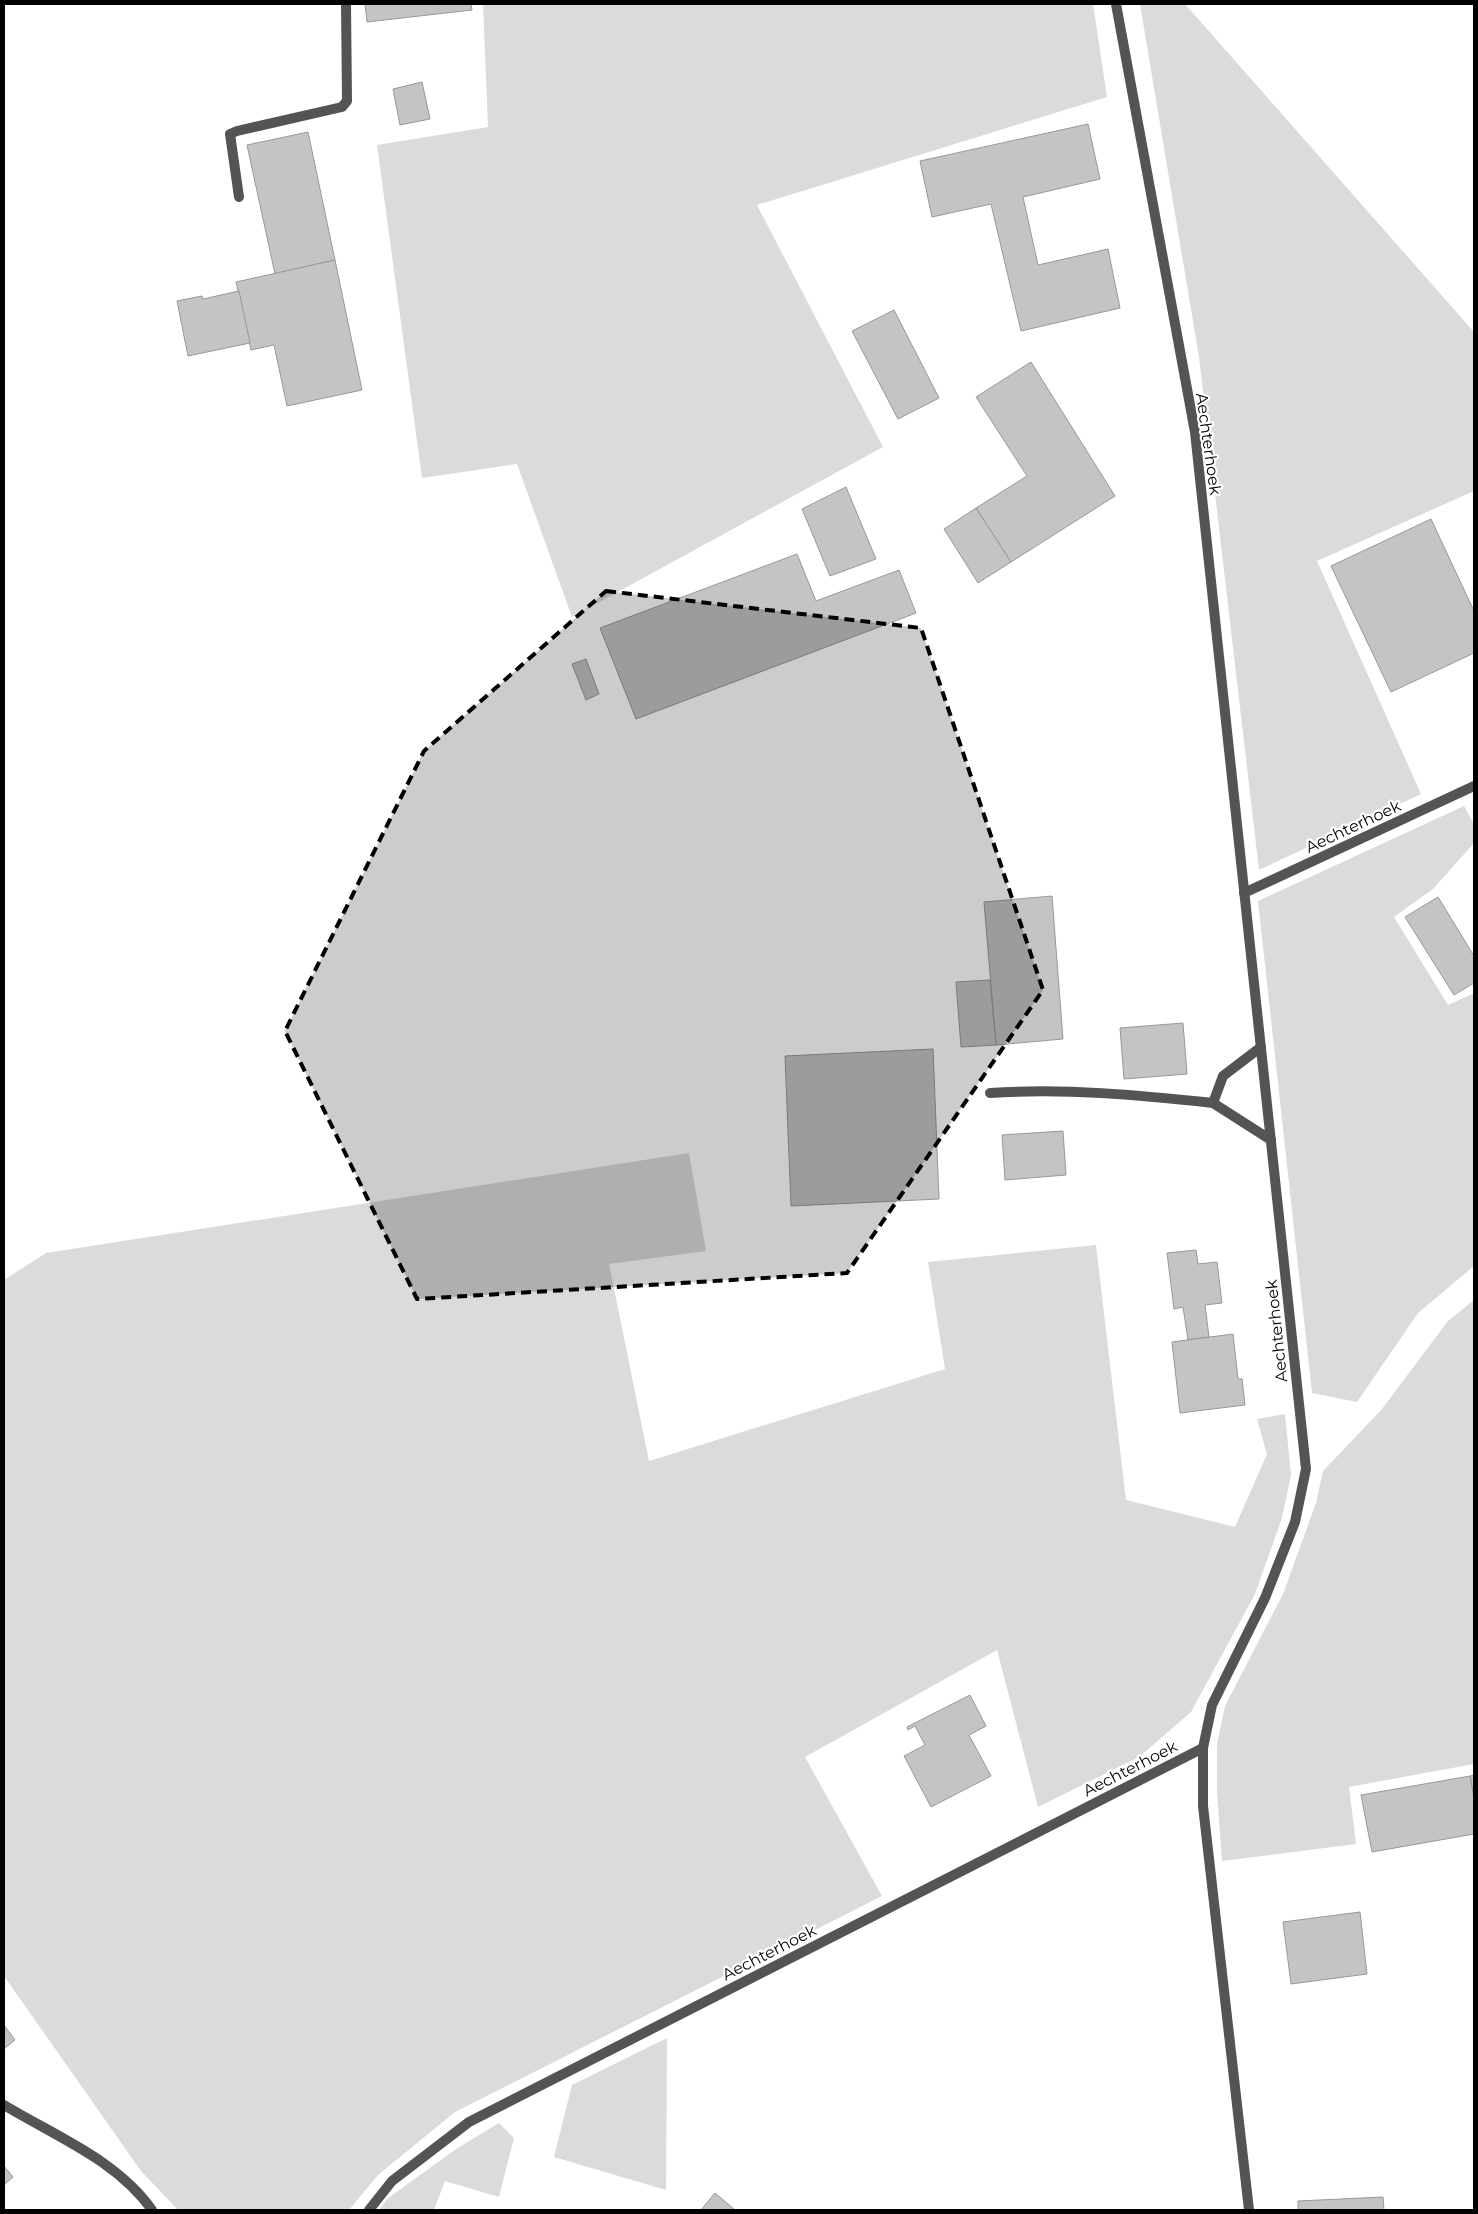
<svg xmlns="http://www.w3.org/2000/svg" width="1478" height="2214" viewBox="0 0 1478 2214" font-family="Montserrat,sans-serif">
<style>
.green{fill:#dbdbdb}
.building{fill:#c4c4c4;stroke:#989898}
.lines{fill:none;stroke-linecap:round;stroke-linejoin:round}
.service{stroke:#545454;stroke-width:10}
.minor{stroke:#545454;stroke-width:10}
.marked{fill:#000;fill-opacity:0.2;stroke:#000;stroke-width:4;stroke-dasharray:10 6;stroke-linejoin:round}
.labels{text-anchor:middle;stroke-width:4.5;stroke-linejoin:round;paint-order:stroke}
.street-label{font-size:16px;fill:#000;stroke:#fff}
</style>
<rect width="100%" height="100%" fill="#fff"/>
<g class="green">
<polygon points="483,4 1093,4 1107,97 757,205 883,447 572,617 517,464 422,478 377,145 488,127"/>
<polygon points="1140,4 1185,4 1474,332 1474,491 1317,561 1421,794 1259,870 1199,357"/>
<polygon points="1464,806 1474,824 1474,843 1433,889 1394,917 1448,1005 1474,993 1474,1266 1418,1313 1357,1402 1312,1393 1258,901"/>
<polygon points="689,1153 706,1251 609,1264 649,1461 945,1369 928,1262 1096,1245 1126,1500 1235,1527 1267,1454 1257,1419 1285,1414 1291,1475 1282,1518 1255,1594 1191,1712 1139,1757 1038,1807 997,1650 805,1757 882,1896 455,2112 378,2175 349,2210 178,2210 141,2171 4,1976 4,1280 46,1253"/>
<polygon points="1474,1300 1474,1764 1349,1787 1356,1844 1222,1861 1217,1793 1217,1744 1225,1706 1283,1594 1316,1503 1323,1471 1382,1409 1448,1321"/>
<polygon points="667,2038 666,2190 554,2157 572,2085"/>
<polygon points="499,2123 514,2138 499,2197 445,2181 434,2210 379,2210 387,2199 456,2149"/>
</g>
<g class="building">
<polygon points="365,4 471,4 472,10 367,22"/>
<polygon points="422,82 430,119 400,125 393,89"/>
<polygon points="1088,124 1100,179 1023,197 1038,265 1108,249 1120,308 1021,331 991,204 932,217 920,161"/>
<polygon points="308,132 335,260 275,274 247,145"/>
<polygon points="335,260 362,390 287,406 274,345 251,350 236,282"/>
<polygon points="239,291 250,343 188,356 177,301 202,296 203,299"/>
<polygon points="894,310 939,398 898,419 852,331"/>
<polygon points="1031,362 1115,496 1011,562 976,508 1027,476 976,397"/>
<polygon points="846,487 876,559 830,576 802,509"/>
<polygon points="976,508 1011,562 978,583 944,529"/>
<polygon points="1431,519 1474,611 1474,653 1391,692 1331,566"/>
<polygon points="797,554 816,601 899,570 916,613 636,719 600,628"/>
<polygon points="586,659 599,694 586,700 572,664"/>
<polygon points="1052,896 1063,1039 996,1045 984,902"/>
<polygon points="1438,897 1474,956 1474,983 1454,995 1405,917"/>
<polygon points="990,980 996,1045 961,1047 956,982"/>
<polygon points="1183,1023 1187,1074 1124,1079 1120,1028"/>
<polygon points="933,1049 939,1199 791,1206 785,1056"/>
<polygon points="1063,1131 1066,1175 1005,1180 1002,1135"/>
<polygon points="1196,1250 1198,1264 1217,1262 1222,1303 1205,1305 1209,1337 1188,1340 1183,1307 1174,1309 1167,1253"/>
<polygon points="1233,1334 1238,1379 1242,1379 1245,1405 1180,1413 1172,1342"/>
<polygon points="970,1695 986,1726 969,1735 991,1776 931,1807 904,1756 925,1745 915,1726 908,1730 907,1727"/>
<polygon points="1474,1775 1474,1798 1470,1776"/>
<polygon points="1470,1776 1474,1798 1474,1834 1372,1852 1361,1795"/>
<polygon points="1360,1912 1367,1974 1291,1984 1283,1922"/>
<polygon points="4,2025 15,2040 4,2049"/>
<polygon points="4,2166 13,2177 4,2185"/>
<polygon points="715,2193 735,2210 701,2210"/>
<polygon points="1383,2197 1384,2210 1298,2210 1298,2201"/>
</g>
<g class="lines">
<g class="service">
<polyline points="239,197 230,134 237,131 342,107 347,101 346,4"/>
<polyline points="1261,1047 1223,1076 1213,1103 1271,1140"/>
<path d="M990 1093C1065 1088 1139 1095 1213 1103"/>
<path d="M4 2105C55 2136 117 2160 152 2210"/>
</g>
<g class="minor">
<polyline points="1116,4 1195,432 1306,1469 1295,1522 1265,1598 1212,1705 1203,1748 1203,1806 1249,2210"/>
<polyline points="1244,893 1474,786"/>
<polyline points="369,2210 392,2181 469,2122 1203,1748"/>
</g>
</g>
<path class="marked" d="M606 591 921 628 1043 990 847 1273 417 1299 285 1031 424 751Z"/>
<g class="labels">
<g class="street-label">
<text transform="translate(1209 444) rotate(82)" y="6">Aechterhoek</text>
<text transform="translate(1353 826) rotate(-25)" y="6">Aechterhoek</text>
<text transform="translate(1276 1331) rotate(-96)" y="6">Aechterhoek</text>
<text transform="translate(1130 1768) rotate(-27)" y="6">Aechterhoek</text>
<text transform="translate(769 1952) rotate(-27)" y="6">Aechterhoek</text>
</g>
</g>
<rect width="1478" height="2214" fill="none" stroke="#000000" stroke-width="10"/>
</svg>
